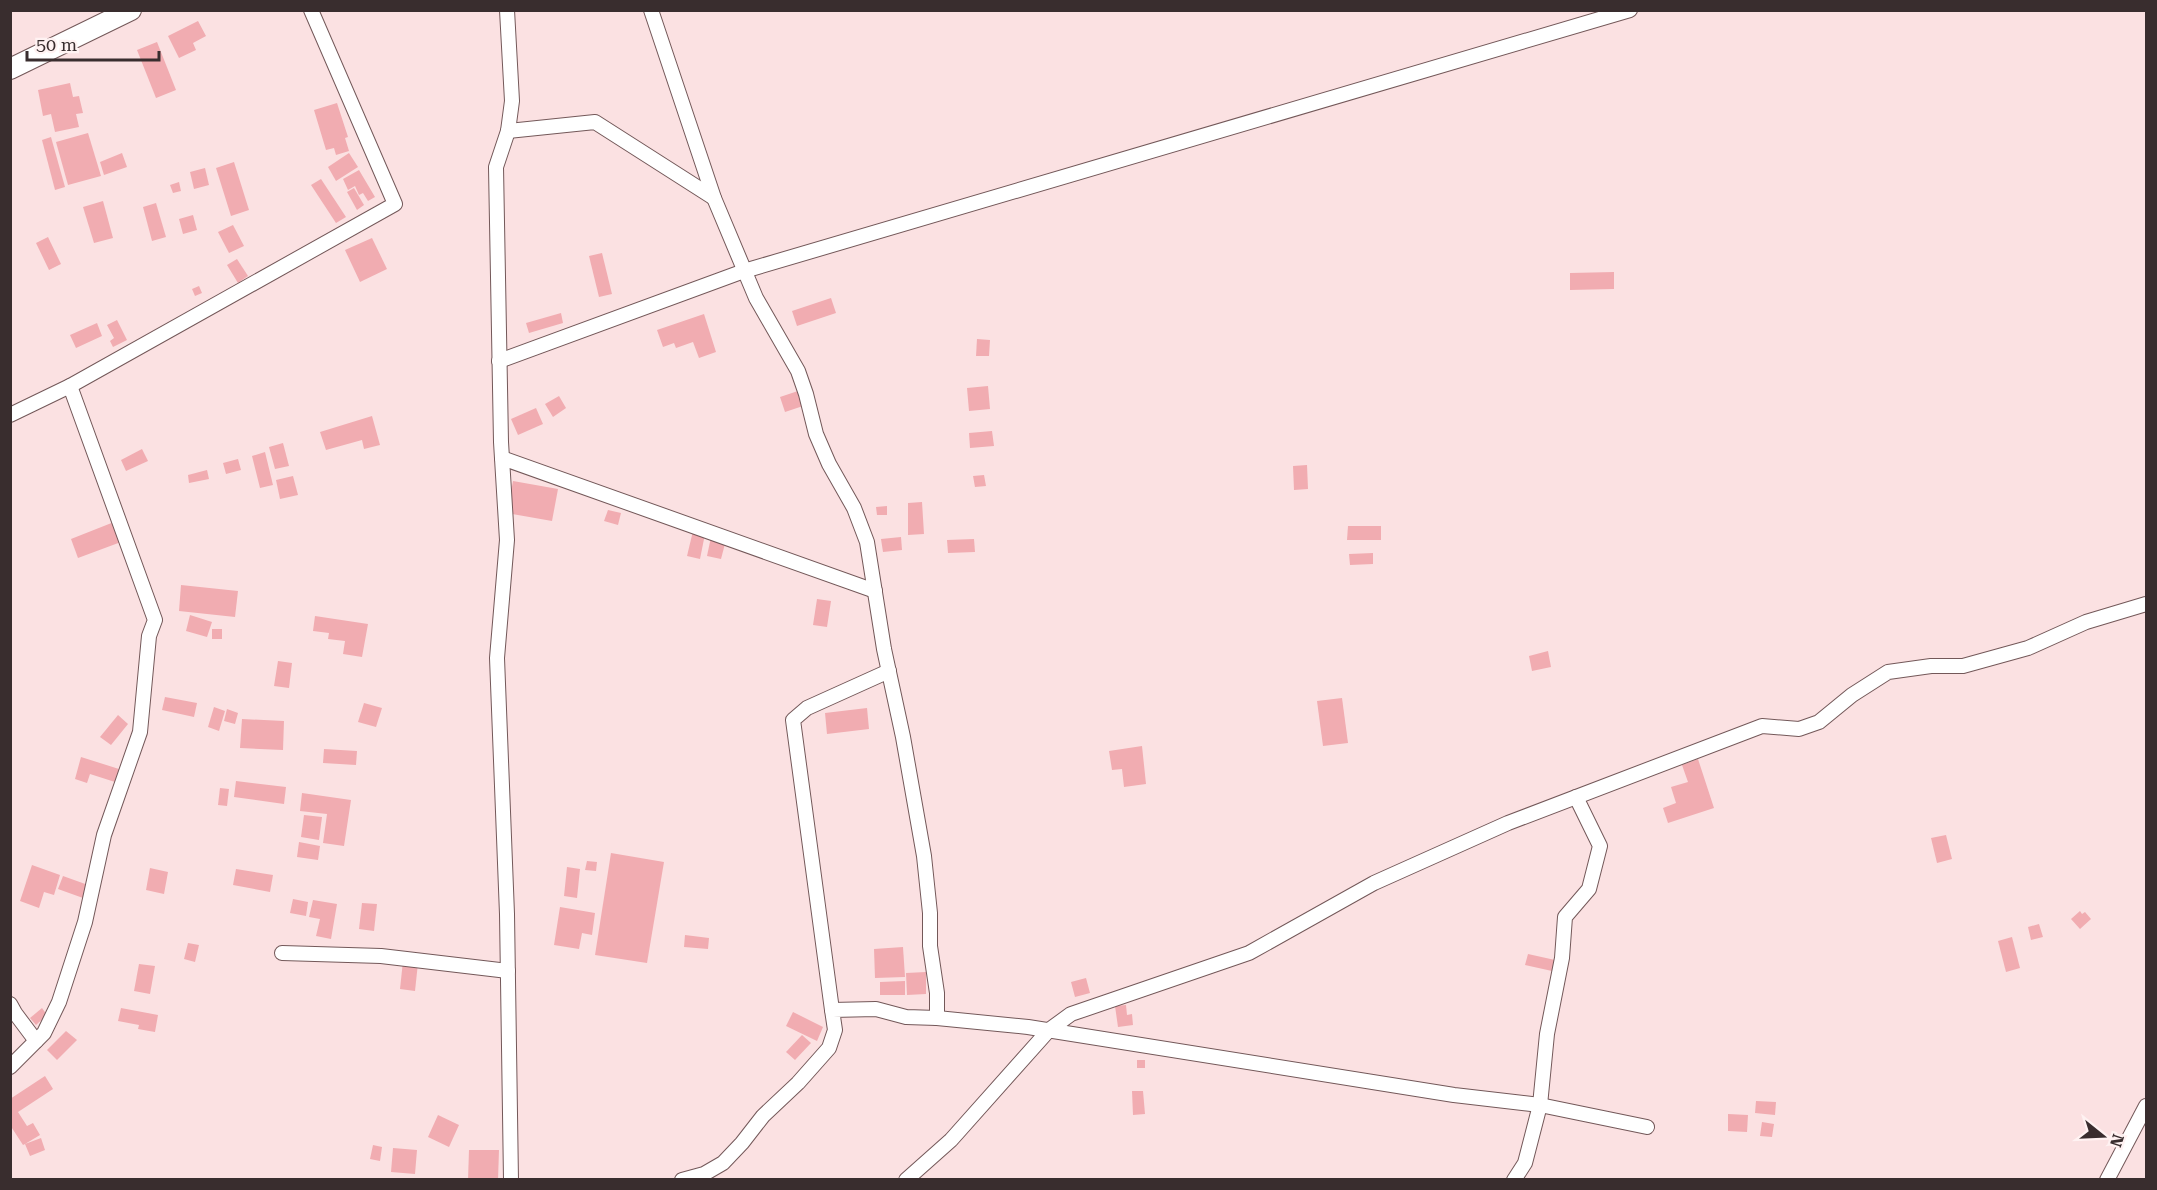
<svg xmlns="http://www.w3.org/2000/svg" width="2157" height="1190" viewBox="0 0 2157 1190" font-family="'Roboto Serif',serif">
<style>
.building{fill:#f1acb1}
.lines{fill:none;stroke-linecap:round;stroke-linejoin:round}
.street-casing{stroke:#735859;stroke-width:16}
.secondary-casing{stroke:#735859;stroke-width:22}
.street{stroke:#fff;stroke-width:14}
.secondary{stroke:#fff;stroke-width:20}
</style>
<rect width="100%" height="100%" fill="#fbe1e2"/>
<g class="building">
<polygon points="198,21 206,36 193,43 196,50 179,58 168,36"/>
<polygon points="157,42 176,90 156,98 137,50"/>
<polygon points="70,83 73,97 79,96 83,113 76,114 79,127 55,132 51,114 43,116 38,90"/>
<polygon points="337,103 348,137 345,138 349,151 336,155 334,148 326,150 314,110"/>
<polygon points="88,133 101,176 68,185 56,142"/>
<polygon points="51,137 65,187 55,190 42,140"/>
<polygon points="122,153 127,167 104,175 100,162"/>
<polygon points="349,153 358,167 336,181 328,167"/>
<polygon points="234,162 249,210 231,216 216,168"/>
<polygon points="205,168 209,185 194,189 190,172"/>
<polygon points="359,170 375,197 368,201 363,193 359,195 355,186 348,190 343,179"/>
<polygon points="321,179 346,217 336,223 311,185"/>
<polygon points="179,182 181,191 173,193 170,185"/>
<polygon points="354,188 364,205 357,210 347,192"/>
<polygon points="103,201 113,238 94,243 83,207"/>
<polygon points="156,203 166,237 152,241 143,207"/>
<polygon points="193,215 197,230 183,234 179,219"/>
<polygon points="233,225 244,246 229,253 218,232"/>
<polygon points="48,237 61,264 49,270 36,243"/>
<polygon points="372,238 387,269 360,282 345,250"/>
<polygon points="602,253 612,294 599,297 589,256"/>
<polygon points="237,259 248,276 238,283 227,265"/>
<polygon points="1614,272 1614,289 1570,290 1570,273"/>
<polygon points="199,286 202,293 195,296 192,289"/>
<polygon points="831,298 836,313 797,326 792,311"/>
<polygon points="561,313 563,323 529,333 526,323"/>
<polygon points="704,314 716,352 699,358 693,342 676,348 674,343 663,347 657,330"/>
<polygon points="117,320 127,340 113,347 110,341 114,338 107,325"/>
<polygon points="97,323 102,336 76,348 70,335"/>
<polygon points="977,339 990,340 989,356 976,356"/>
<polygon points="988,386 990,409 969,411 967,388"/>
<polygon points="798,391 803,406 785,412 780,397"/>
<polygon points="559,396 566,408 553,417 545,404"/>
<polygon points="536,408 543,424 518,435 511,419"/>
<polygon points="372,416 380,445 364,449 362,440 326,450 320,432"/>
<polygon points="992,431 994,446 970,448 969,433"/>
<polygon points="283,443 289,466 275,469 269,447"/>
<polygon points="142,449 148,461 126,471 121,460"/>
<polygon points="265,452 273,485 260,488 252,456"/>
<polygon points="238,459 241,470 226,474 223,463"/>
<polygon points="1307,465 1308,489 1294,490 1293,466"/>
<polygon points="207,470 209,479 189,483 188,475"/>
<polygon points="984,475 986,486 975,487 973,476"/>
<polygon points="293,476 298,495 280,499 276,480"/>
<polygon points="513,481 558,489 552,521 507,513"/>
<polygon points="922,502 924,534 908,535 908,503"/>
<polygon points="887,506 887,515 877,515 876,507"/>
<polygon points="608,510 621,513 618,525 604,521"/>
<polygon points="114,522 121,542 78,558 71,539"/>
<polygon points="1348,526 1381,526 1381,540 1347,540"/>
<polygon points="693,531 705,534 700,559 687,556"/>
<polygon points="711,537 726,540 721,559 707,556"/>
<polygon points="901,537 902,550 883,552 881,539"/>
<polygon points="974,539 975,552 948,553 947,540"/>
<polygon points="1373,553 1373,564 1350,565 1349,554"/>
<polygon points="181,585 238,591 235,617 179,611"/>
<polygon points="817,599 831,601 827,627 813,625"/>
<polygon points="190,615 212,622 207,637 186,631"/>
<polygon points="315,616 368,624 362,657 343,654 345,641 328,639 329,633 313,631"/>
<rect x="212" y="629" width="10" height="10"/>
<polygon points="1548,651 1551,667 1532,671 1529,656"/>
<polygon points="278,661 292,663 289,688 274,686"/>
<polygon points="165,697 197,703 194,717 162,710"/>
<polygon points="1342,698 1348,743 1323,746 1317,701"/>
<polygon points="364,703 382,708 376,727 358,722"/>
<polygon points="214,707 225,711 219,731 208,727"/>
<polygon points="867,708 869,729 827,734 825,713"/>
<polygon points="227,709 238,713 235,724 224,721"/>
<polygon points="118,715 128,724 111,745 100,737"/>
<polygon points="242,719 284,721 283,750 240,748"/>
<polygon points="1142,746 1146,784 1124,787 1122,769 1112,770 1109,751"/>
<polygon points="324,749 357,751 356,765 323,763"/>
<polygon points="81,757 119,769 115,782 90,774 87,783 75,779"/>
<polygon points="1698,759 1714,808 1668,823 1663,808 1676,803 1671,787 1688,782 1682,765"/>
<polygon points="236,781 286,787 284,804 234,797"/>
<polygon points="220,788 229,789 227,806 218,805"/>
<polygon points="302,793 351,800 344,846 323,843 327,814 300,811"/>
<polygon points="304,815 322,817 319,840 301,837"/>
<polygon points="1946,835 1952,859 1937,863 1931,838"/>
<polygon points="299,842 320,846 318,860 297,857"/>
<polygon points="611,853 664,862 647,963 595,955"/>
<polygon points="587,861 597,862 596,871 585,870"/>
<polygon points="32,865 60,875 54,895 44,892 39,908 20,901"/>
<polygon points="567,867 580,869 577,898 564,896"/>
<polygon points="150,868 168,872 164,894 146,890"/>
<polygon points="236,869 273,875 270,892 233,885"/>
<polygon points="63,876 88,885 83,898 58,889"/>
<polygon points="293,899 308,902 306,916 290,913"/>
<polygon points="313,900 337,904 331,939 316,936 320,919 309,917"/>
<polygon points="362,903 377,904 374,931 359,929"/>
<polygon points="560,907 595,913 592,935 582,933 579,949 554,945"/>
<polygon points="2080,911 2082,914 2085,912 2091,919 2080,929 2071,919"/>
<polygon points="2039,924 2043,937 2031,940 2028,927"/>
<polygon points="685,935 709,938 708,949 684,947"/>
<polygon points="2012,937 2020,968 2006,972 1998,941"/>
<polygon points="188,943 199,945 195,962 184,959"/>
<polygon points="903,947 905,977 875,978 874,949"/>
<polygon points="1528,954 1555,960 1552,971 1525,965"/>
<polygon points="403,961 418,963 415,991 400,989"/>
<polygon points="139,964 155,966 150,994 134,991"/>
<polygon points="926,972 926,994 907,995 906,973"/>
<polygon points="1086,978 1090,993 1075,997 1071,982"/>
<polygon points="905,981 905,995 880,995 880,982"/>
<polygon points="1126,1005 1127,1015 1132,1014 1133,1025 1118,1027 1115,1006"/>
<polygon points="42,1008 47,1015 36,1025 30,1018"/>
<polygon points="121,1008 158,1015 155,1032 138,1029 139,1025 118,1021"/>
<polygon points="793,1012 823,1027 817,1041 786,1026"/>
<polygon points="66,1031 77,1040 57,1060 47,1050"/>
<polygon points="802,1035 811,1043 795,1060 786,1052"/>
<rect x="1137" y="1060" width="8" height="8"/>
<polygon points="45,1076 53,1089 18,1112 27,1126 33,1123 40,1135 25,1144 41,1138 45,1150 30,1156 25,1144 23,1145 10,1125 10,1099"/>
<polygon points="1132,1091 1143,1091 1145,1114 1133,1115"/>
<polygon points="1756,1101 1776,1102 1775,1115 1755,1113"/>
<polygon points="1728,1114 1748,1115 1747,1132 1728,1131"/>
<polygon points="438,1115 459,1125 449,1147 428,1137"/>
<polygon points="1762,1122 1774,1124 1772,1137 1760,1136"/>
<polygon points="373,1145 382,1147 380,1161 370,1159"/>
<polygon points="393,1148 417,1150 415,1174 391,1172"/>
<polygon points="469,1150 499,1150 498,1180 468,1180"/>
</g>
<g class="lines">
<g class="street-casing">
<g id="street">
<polyline points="507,10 512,101 508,131 496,167 501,442 507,540 497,658 507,914 511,1180"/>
<polyline points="651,10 714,198 756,298 798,371 806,394 816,434 829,464 854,508 867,542 884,649 903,737 924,856 930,913 930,946 937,993 937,1018"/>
<polyline points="508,131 595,122 714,198"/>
<polyline points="499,361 744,271 1630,10"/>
<polyline points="10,415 70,386 395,204 311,10"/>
<polyline points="502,458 875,591"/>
<polyline points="282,953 381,956 508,971"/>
<polyline points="10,1004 15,1013 36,1041"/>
<polyline points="832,1010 793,720 807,708 889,671"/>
<polyline points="10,1067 44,1033 59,1002 85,922 104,835 140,732 149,636 155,620 70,386"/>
<polyline points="682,1180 704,1174 723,1163 742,1143 763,1116 798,1083 829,1048 835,1030 832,1010 876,1009 906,1017 937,1018 1028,1027 1454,1095 1540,1105 1647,1127"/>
<polyline points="906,1180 951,1140 1049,1030 1071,1014 1249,953 1374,883 1508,823 1762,726 1799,729 1819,722 1852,695 1888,672 1931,666 1963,666 2028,648 2086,622 2146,604"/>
<polyline points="1514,1180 1525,1163 1540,1105 1547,1034 1562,958 1565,917 1589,889 1600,846 1576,797"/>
<polyline points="2107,1180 2146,1106"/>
</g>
</g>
<g class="secondary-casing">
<polyline id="secondary" points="10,69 131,10"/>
</g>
<use href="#street" class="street"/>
<use href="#secondary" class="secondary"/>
</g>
<rect width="2157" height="1190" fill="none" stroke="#392d2e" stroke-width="24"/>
<g transform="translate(2103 1136) rotate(108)" stroke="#fff2f2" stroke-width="4.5" paint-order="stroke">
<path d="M0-4.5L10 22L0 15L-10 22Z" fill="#392d2e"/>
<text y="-9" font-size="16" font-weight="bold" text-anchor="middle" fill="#392d2e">N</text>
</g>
<path d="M27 51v9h132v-9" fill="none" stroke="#392d2e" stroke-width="3"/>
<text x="36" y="51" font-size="18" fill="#392d2e" stroke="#fff2f2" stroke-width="4.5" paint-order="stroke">50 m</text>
</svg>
